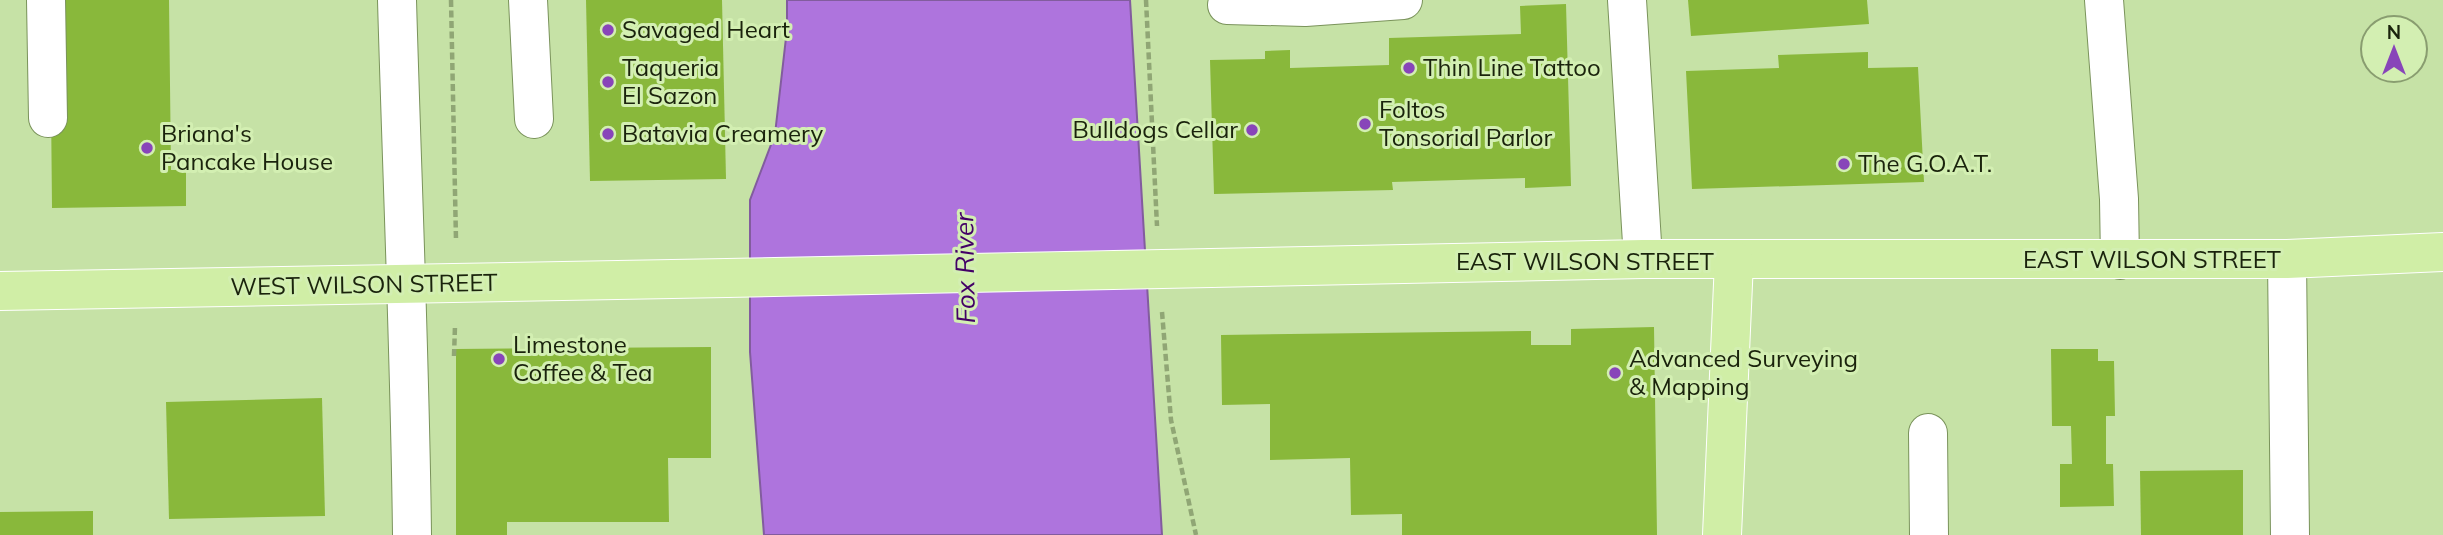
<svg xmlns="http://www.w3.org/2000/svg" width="2443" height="535" viewBox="0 0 2443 535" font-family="Mulish,sans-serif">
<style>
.water{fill:#ae74dd;stroke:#825c9e;stroke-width:2}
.building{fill:#89b83b}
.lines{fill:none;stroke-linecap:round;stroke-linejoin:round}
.minor-casing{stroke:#7a935b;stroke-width:40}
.major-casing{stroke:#fff;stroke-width:40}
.path{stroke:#90a675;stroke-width:4.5;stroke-dasharray:7 3.5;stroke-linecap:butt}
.minor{stroke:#fff;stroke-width:38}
.major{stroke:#d0eea6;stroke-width:38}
.major-bridge-casing{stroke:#fff;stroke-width:40;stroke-linecap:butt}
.major-bridge{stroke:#d0eea6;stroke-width:38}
.poi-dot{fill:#8845b9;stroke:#d3efb2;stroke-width:2.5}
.labels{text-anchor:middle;stroke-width:6;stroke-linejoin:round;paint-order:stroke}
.poi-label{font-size:24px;fill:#1a230c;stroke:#d3efb2;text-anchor:start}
.street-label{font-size:24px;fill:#1a230c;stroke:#d3efb2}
.water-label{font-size:26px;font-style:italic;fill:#430066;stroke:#d3efb2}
</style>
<rect width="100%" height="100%" fill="#c6e2a6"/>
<polygon class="water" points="787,0 1130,0 1162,535 764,535 750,352 750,200 775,134 787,29"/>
<g class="building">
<polygon points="50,0 169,0 171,170 186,170 186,206 52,208"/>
<polygon points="586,0 722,0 726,179 590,181"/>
<polygon points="1688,0 1867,0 1869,24 1691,36"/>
<polygon points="1566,4 1571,186 1525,188 1525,178 1392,182 1393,190 1214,194 1210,60 1265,59 1265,51 1290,50 1290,68 1389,65 1389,38 1521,34 1520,6"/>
<polygon points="1868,52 1868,68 1918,67 1924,182 1692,189 1686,71 1779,68 1778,55"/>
<polygon points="1654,327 1657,535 1402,535 1402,514 1351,515 1350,458 1270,460 1270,404 1222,405 1221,335 1531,331 1531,345 1571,345 1571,329"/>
<polygon points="711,347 711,458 668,458 669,522 507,522 507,535 456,535 456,349"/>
<polygon points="2051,349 2098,349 2098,361 2114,361 2115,416 2106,416 2106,464 2113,464 2114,506 2060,507 2060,464 2072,464 2071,426 2052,426"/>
<polygon points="322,398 325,516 169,519 166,402"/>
<polygon points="2243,470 2243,535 2141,535 2140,471"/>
<polygon points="93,511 93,535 0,535 0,512"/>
</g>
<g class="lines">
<g class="minor-casing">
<g id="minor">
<polyline points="46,0 48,118"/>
<path d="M397 0C402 178 410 356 412 535"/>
<polyline points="528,0 534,119"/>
<polyline points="1627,0 1643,259"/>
<polyline points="2104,0 2119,199 2120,260"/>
<polyline points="1227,5 1305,7 1403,0"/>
<polyline points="2287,259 2290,535"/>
<polyline points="1928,433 1929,535"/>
</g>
</g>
<g class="major-casing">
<g id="major">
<polyline points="1211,268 1643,259 2287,259 2443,252"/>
<polyline points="0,291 727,278"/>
<polyline points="1722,535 1734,261"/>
</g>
</g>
<g class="path">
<polyline points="451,0 456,240"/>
<polyline points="1146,0 1157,226"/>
<polyline points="1162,312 1171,420 1196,535"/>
<polyline points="454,356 455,326"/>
</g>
<use href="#minor" class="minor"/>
<use href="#major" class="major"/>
<g class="major-bridge-casing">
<polyline id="major-bridge" points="727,278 1211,268"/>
</g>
<use href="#major-bridge" class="major-bridge"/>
</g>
<g class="poi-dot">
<circle cx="608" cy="30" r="7"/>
<circle cx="1409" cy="68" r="7"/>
<circle cx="608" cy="82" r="7"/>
<circle cx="1365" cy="124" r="7"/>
<circle cx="1252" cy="130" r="7"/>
<circle cx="608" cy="134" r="7"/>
<circle cx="147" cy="148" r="7"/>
<circle cx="1844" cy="164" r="7"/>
<circle cx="499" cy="359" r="7"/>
<circle cx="1615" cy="373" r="7"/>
</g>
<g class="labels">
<g class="poi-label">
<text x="622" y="38">Savaged Heart</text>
<text x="622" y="76">Taqueria<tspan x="622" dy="28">El Sazon</tspan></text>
<text x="1423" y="76">Thin Line Tattoo</text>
<text x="1379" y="118">Foltos<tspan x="1379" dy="28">Tonsorial Parlor</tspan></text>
<text x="1238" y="138" text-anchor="end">Bulldogs Cellar</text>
<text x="161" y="142">Briana's<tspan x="161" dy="28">Pancake House</tspan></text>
<text x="622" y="142">Batavia Creamery</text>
<text x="1858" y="172">The G.O.A.T.</text>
<text x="513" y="353">Limestone<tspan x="513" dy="28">Coffee &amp; Tea</tspan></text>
<text x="1629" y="367">Advanced Surveying<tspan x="1629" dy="28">&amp; Mapping</tspan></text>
</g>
<g class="street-label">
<text x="2152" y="268">EAST WILSON STREET</text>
<text x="1585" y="270">EAST WILSON STREET</text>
<text transform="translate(364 285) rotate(-1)" y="8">WEST WILSON STREET</text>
</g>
<g class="water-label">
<text transform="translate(965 268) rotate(-91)" y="9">Fox River</text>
</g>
</g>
<g transform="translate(2394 49)"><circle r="33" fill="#d3efb2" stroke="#899d70" stroke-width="2"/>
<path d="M0-5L12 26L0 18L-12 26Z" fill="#8845b9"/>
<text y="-10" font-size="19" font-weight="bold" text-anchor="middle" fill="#1a230c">N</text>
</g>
</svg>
